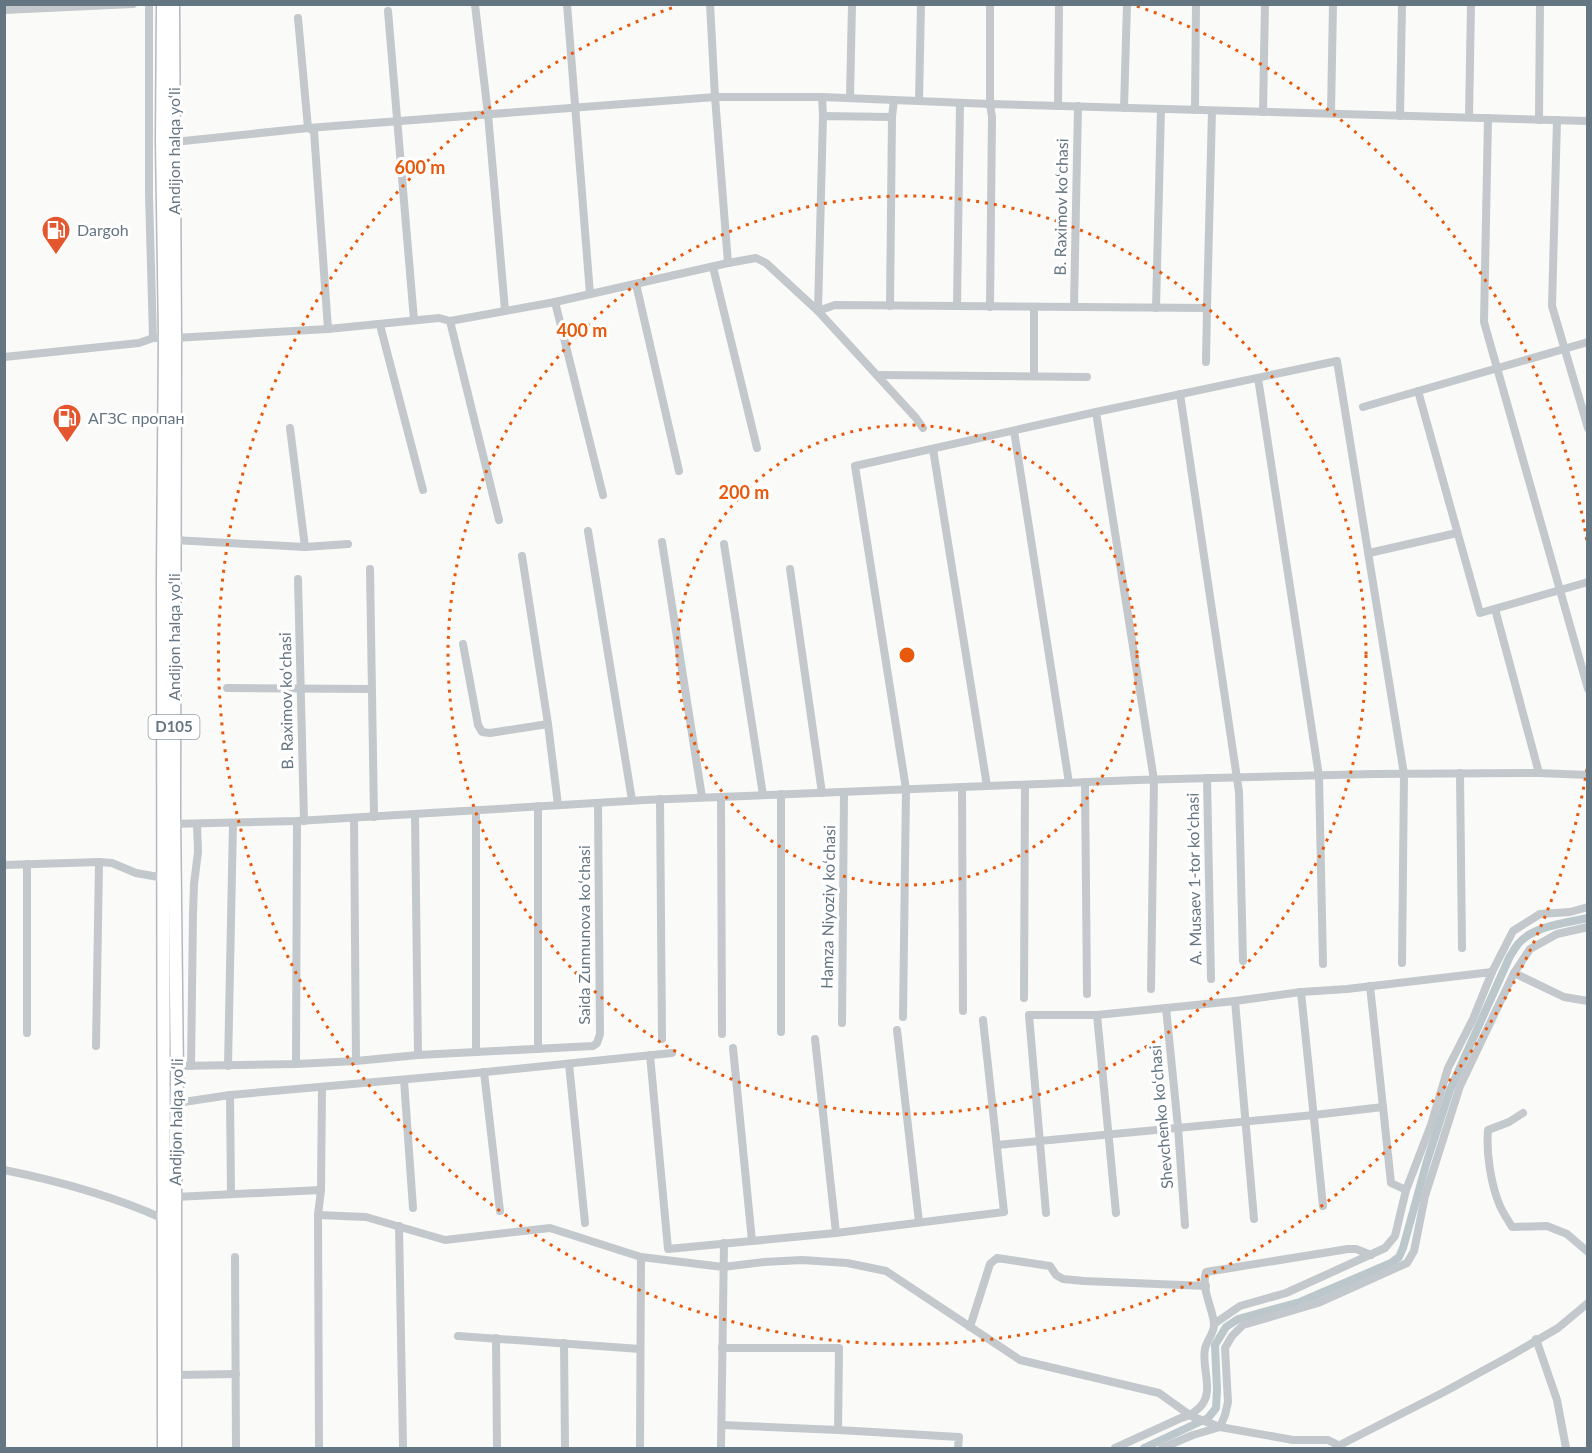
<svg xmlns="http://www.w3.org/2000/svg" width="1592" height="1453" viewBox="0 0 1592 1453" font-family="Lato,sans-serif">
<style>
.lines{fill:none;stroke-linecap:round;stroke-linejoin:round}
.canal{stroke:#bbc7cb;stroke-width:8}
.highway-casing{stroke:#b4b9bd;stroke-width:15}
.minor{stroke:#c3c8cc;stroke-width:8}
.highway{stroke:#fff;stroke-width:12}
.ring{fill:none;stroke:#e8590c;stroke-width:3;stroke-dasharray:3 6}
.labels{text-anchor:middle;stroke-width:6;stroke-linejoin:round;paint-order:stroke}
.shield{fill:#fff;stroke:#939fa8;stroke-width:1.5}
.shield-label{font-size:15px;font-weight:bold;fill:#657683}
.street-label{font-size:16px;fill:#657683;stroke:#fff}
.poi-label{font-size:16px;fill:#657683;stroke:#fff;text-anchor:start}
.centre{fill:#e8590c;stroke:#fff;stroke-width:3}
.ring-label{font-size:18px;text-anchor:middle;font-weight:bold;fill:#e8590c;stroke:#fff;stroke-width:6;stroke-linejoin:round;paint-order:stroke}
</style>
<rect width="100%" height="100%" fill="#fafaf8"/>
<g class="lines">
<path class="canal" d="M1144 1448 1208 1418 1216 1408 1217 1390 1215 1345 1226 1327 1238 1319 1300 1302 1391 1263 1399 1257 1403 1248 1427 1161 1450 1090 1510 956C1512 953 1515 948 1518 944 1533 926 1565 923 1588 918"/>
<g class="highway-casing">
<g id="highway">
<polyline points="163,4 162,141 165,338 163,574 164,1448"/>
<polyline points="173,4 175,338 174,814 177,1077 175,1197 175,1448"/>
</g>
</g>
<g class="minor">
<polyline points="149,4 149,195 153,338"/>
<polyline points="567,4 590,294"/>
<polyline points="710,4 715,97 728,263"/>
<polyline points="475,5 488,114 505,310"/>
<polyline points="4,10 133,4"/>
<polyline points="388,11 414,320"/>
<polyline points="298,18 308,128 314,131 328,329"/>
<polyline points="822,97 823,116"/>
<polyline points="850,98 852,4"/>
<polyline points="919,101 921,4"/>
<polyline points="1058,106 1059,4"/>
<polyline points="1124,108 1127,4"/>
<polyline points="1195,110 1196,4"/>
<polyline points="1263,112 1265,4"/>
<polyline points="1331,113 1333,4"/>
<polyline points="1400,116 1402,4"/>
<polyline points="892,117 823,116 818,311 916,418 923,428"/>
<polyline points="1469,117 1471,4"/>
<polyline points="1488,118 1484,322 1588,689"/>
<polyline points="1539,120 1540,4"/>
<polyline points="1557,120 1552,306 1588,428"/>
<polyline points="174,142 308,128 715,97 822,97 990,104 1588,121"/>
<polyline points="713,267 757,448"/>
<polyline points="636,284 679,471"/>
<polyline points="555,302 603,495"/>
<polyline points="890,306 892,117 894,100"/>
<polyline points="957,306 960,103"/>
<polyline points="990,307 992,117 990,104 990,4"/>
<polyline points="1034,307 1034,376"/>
<polyline points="1074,307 1078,106"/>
<polyline points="1156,308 1161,109"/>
<polyline points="450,321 499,520"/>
<polyline points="380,325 423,490"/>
<polyline points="4,357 139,343 153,338 175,338 328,329 439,318 450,321 555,302 728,263 756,258 766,263 818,311 835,305 1207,308 1212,111"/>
<polyline points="1206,362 1207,308"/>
<polyline points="878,375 1087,377"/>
<polyline points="1258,378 1319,776 1323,964"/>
<polyline points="1418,391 1480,613 1588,582"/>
<polyline points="1180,394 1239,792 1243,961"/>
<polyline points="1363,407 1588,342"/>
<polyline points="1096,412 1154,780 1151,989"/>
<polyline points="290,428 305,547"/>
<polyline points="1014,431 1069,783"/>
<polyline points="933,449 987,786"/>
<polyline points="588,531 632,800"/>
<polyline points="174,540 305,547 348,544"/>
<polyline points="662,542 702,797"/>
<polyline points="724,544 763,795"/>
<polyline points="1369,553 1457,533"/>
<polyline points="522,556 548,724 558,805"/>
<polyline points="370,569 374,817"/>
<polyline points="790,569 822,793"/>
<polyline points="298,579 304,821"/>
<polyline points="1495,609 1539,773"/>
<polyline points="463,644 478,725 482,732 490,733 548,724"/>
<polyline points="227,688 371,689"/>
<polyline points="1460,773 1462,948"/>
<polyline points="1207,778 1211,979"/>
<polyline points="1085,782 1087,994"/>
<polyline points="962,787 963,1011"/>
<polyline points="721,797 722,1034"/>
<polyline points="660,799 662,1039"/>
<polyline points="538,806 538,1049"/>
<polyline points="476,810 476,1052"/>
<polyline points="415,814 418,1055"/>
<polyline points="170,824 297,821 645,800 1136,780 1374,774 1539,773 1588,775"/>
<polyline points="4,865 99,862 112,863 136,873 164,878"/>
<polyline points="1588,927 1557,934 1530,949 1514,973 1564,997 1588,1001"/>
<polyline points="1301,992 1323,1206"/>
<polyline points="1024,998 1025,785"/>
<polyline points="1235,1001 1254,1219"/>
<polyline points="1166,1008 1178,1127 1185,1225"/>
<polyline points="1097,1015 1116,1213"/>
<polyline points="903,1017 906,789 855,466 1096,412 1337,361 1404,774 1402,963"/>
<polyline points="842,1023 844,792"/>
<polyline points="897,1030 919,1222"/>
<polyline points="781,1032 781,794"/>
<polyline points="27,1033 27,864"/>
<polyline points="815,1039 836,1233"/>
<polyline points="96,1046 99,862"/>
<polyline points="650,1055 668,1249 752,1241 733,1048"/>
<polyline points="356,1061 418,1055 593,1046 597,1043 600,1034 598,803"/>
<polyline points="296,1064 297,821"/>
<polyline points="569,1064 585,1223"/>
<polyline points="177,1066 296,1064 356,1061 354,818"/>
<polyline points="191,1066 193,914 194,884 198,852 197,824"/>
<polyline points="228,1066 233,823"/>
<polyline points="484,1072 500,1211"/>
<polyline points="404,1080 413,1208"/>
<polyline points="322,1087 321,1190 318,1215 366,1217 445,1240 550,1228 641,1257 723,1267 764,1262 802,1260 847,1263 886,1271 1020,1360 1159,1393 1191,1416 1220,1427 1293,1440 1328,1440 1338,1445"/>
<polyline points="230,1095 231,1194"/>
<polyline points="177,1103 230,1095 476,1073 672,1053"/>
<polyline points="1383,1107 1391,1183 1406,1190 1431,1125 1448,1068 1473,1019 1492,972 1513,931 1540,914 1570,912 1588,907"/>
<path d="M1523 1113 1509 1122 1488 1130C1486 1153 1491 1185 1500 1206 1503 1213 1508 1220 1512 1227L1547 1226 1567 1234 1588 1252"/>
<polyline points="997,1145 1314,1115 1383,1107 1370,986"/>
<path d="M4 1170C59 1181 113 1196 164 1219"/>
<polyline points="175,1197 321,1190"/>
<polyline points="1046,1213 1029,1015 1097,1015 1235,1001 1301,992 1347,989 1492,972"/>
<polyline points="318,1215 319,1448"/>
<polyline points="399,1226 403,1448"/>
<polyline points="752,1241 836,1233 1004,1212 983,1020"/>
<polyline points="235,1257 236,1448"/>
<polyline points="1214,1324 1240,1306 1286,1293 1385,1248 1395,1236 1406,1190"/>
<polyline points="970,1327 990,1264 997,1258 1050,1266 1056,1275 1063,1279 1084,1281 1206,1286"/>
<polyline points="458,1336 640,1349"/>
<polyline points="496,1338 497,1448"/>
<polyline points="1536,1339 1557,1400 1566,1448"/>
<polyline points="564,1343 565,1448"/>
<polyline points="722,1348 839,1348 838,1430"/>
<polyline points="175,1375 236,1374"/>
<polyline points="722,1425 838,1430 959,1437 958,1448"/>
<polyline points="1336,1447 1444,1392 1510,1356 1558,1328 1588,1303"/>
<polyline points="640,1448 641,1257"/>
<polyline points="721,1448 724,1243"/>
<path d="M1115 1448 1181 1418C1190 1416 1193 1413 1200 1407 1215 1392 1201 1367 1205 1349 1207 1339 1215 1333 1214 1323 1212 1307 1201 1288 1206 1272L1348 1249H1356L1371 1255"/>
<polyline points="1162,1448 1193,1435 1220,1427 1225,1415 1228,1402 1225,1348 1232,1336 1243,1325 1318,1303 1407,1263 1414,1251 1425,1196 1460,1086 1514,973"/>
</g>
<use href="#highway" class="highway"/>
</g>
<g class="ring">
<circle cx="907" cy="655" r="230"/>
<circle cx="907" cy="655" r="459"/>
<path d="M1587 769A689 689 0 1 1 677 6M1137 6A689 689 0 0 1 1587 541"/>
</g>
<defs>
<g id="fuel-pin" transform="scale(1.5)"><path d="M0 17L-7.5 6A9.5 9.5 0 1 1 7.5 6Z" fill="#e4572e" stroke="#fff"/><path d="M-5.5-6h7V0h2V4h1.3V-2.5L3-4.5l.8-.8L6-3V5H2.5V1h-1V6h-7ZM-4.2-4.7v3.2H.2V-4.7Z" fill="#fff"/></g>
</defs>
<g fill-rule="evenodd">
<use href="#fuel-pin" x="56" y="230"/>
<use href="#fuel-pin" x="67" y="418"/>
</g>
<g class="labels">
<rect class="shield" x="148.5" y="715" width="51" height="24" rx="4.5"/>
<g class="shield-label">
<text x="174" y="732">D105</text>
</g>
<g class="street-label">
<text transform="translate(174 151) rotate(-90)" y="6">Andijon halqa yo‘li</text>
<text transform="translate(1061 207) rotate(-89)" y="6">B. Raximov koʻchasi</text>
<text transform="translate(174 637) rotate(-90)" y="6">Andijon halqa yo‘li</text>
<text transform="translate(286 701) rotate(-91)" y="6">B. Raximov koʻchasi</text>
<text transform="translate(1194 879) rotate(-91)" y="6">A. Musaev 1-tor koʻchasi</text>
<text transform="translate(828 907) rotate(-89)" y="6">Hamza Niyoziy koʻchasi</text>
<text transform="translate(584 935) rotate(-90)" y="6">Saida Zunnunova koʻchasi</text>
<text transform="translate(1161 1117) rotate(-95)" y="6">Shevchenko koʻchasi</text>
<text transform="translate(176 1122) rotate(-89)" y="6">Andijon halqa yo‘li</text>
</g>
<g class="poi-label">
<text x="77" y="236">Dargoh</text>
<text x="88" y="424">АГЗС пропан</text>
</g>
</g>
<circle cx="907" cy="655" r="9" class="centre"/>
<g class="ring-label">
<text x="420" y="174">600 m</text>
<text x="582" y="337">400 m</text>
<text x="744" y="499">200 m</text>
</g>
<rect width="1592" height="1453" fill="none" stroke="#657683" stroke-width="12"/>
</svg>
